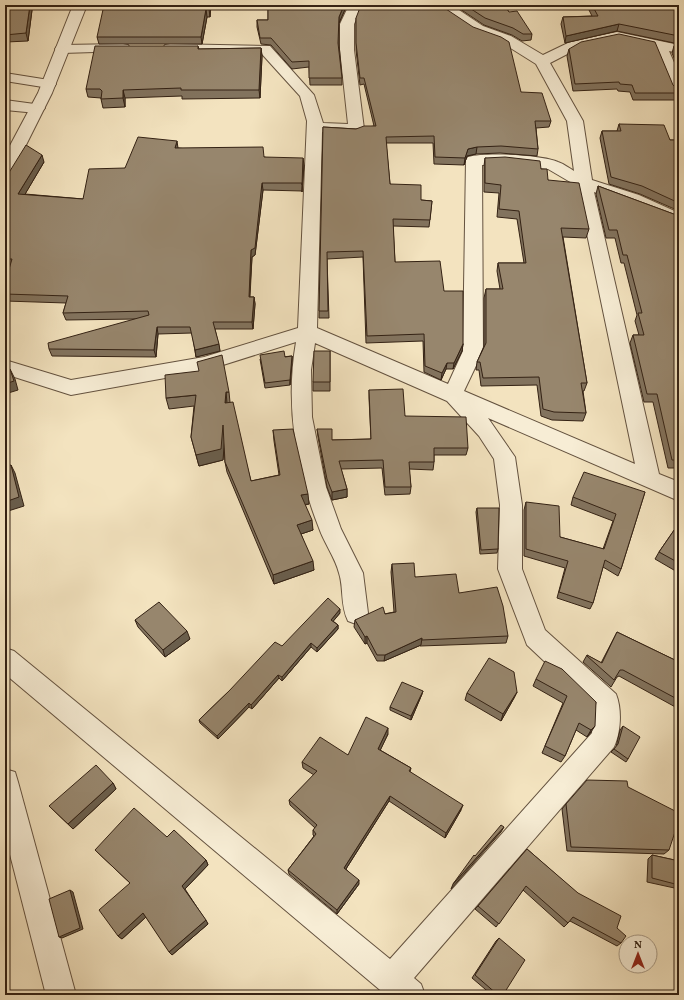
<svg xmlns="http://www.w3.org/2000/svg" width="684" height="1000" viewBox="0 0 684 1000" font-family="Vollkorn,serif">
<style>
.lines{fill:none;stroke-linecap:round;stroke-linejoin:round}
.minor-casing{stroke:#64523f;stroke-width:2}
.tertiary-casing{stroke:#64523f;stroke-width:2}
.minor{fill:#f7edd5;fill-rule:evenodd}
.tertiary{fill:#f7edd5;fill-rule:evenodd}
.wall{fill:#82735e;stroke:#342214}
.shaded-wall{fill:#6a5e4c;stroke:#342214}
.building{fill:#97866d;stroke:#342214}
</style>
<rect width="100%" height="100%" fill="#f3e3bf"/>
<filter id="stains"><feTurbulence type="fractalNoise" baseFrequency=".005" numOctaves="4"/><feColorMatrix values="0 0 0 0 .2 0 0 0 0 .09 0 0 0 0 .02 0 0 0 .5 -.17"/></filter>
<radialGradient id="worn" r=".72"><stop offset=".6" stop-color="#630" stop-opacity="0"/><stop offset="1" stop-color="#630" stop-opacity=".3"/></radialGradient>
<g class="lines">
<g class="minor-casing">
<g id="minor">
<path d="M349 5H363L354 24V50L364 129 362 132 356 134 322 132 317 328 448 384 463 351 466 160 468 157C486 152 542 155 558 162 564 164 569 168 574 171L567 121 536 64 501 42 473 32 446 14 429 8 427 5H447L456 8 483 26 511 36 543 55 570 42 617 32 679 45V53L669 51 679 74V95L674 94 672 91 654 48 617 40 579 48 550 63 583 121 592 180 639 195 679 213V224L627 203 594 192 659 474 679 482V501L488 418 515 457 522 505V569L545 630 616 694C622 709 621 732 614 747L414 978 421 984 425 995H386L5 674V648L14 651 390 959 592 733 594 708 527 645 524 637 498 569 500 505 494 459 479 436 447 401 315 343 311 370 312 417 326 487 341 529 363 573 368 613 364 621 356 624 348 621C340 605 344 588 339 573 335 557 324 543 319 528 296 470 285 405 296 342L204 371 71 395 5 374V360L71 380 204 357 298 328 307 121 300 96 261 53 170 52 165 51 163 48 165 45 170 44 270 46 314 95 323 123 348 124 340 50V24ZM504 164 548 169 577 186 635 464 464 391 483 351 482 165Z"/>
<polygon points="123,44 128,45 130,48 128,51 62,53 57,52 55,49 57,46 62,45"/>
<polygon points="5,73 49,80 54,81 56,84 54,87 49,88 5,81"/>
<polygon points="5,100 42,105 45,108 42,111 37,113 5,110"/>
</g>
</g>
<g class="tertiary-casing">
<g id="tertiary">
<polygon points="73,5 87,5 52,93 13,171 11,174 5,176 5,155 38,93"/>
<polygon points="5,769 15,772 18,782 76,995 46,995 5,835"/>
</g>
</g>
<use href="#minor" class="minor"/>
<use href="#tertiary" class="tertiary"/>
</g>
<g class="wall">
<polygon points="5,5 32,10 28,41 6,42 5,46"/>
<polygon points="211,5 210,17 207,17 202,44 99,44 97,37"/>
<polygon points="268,5 347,5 339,23 339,44 342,78 342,85 310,85 309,67 292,69 271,45 261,44 257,27 257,20 268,20"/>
<polygon points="452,5 504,5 509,12 532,34 531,40 522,41 512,35 484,25 457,7"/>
<polygon points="587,5 679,5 679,44 617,31 565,43 561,24 563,17 592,16 587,6"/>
<polygon points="356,18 521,92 551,121 549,127 536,128 538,149 537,156 500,153 476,154 467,156 464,165 434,164 433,143 386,143 390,184 421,200 432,201 429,227 393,226 395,262 444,291 463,344 462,351 453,369 446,369 441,380 424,372 423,341 366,343 363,257 327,259 329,318 319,318 323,127 356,129 374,126 364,84 360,85 356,50"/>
<polygon points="198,46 199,49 261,48 262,56 260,98 182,99 182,96 125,98 125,107 103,108 101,99 101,98 88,97 86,89"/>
<polygon points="674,46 679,47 679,70 672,53"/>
<polygon points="569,49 673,85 676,88 679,89 679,100 633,100 630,92 618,91 617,89 573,91 567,56"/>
<polygon points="619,124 670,140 679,140 679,211 640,194 609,184 600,138 602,131 617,131"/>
<polygon points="178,148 264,157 304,165 302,192 302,191 263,190 255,255 252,257 250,297 254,297 255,304 253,329 215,329 220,351 196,357 192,333 158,334 156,357 52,356 49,349 137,319 66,320 63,313 66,303 5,301 5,283 10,266 5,266 5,179 44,162 25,194 83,199 125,168"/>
<polygon points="485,158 541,169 548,180 589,229 586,238 563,237 587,383 584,391 583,391 586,413 583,421 552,420 541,416 537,385 481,386 479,370 476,370 477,362 484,346 484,298 486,289 500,289 497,271 498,263 524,263 517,219 497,217 499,193 484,192 484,166"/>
<polygon points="598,186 679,216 679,468 668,468 653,402 644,402 630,343 633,335 639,335 635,321 637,315 624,263 621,263 615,238 606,238 596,194"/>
<polygon points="330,351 330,391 313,391 313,382"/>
<polygon points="292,356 292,361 290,385 265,388 260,359"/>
<polygon points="369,390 405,416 468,448 466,455 434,455 434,462 433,470 409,469 411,487 410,494 385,495 382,468 341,469 347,489 347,497 332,500 327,487 318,437 317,429 332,440 371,439 369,398"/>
<polygon points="229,392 230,402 251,481 279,475 274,441 273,430 309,504 305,505 313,530 301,534 314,570 274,584 227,472 225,462 224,448 223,460 199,466 191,437 194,406 169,409 166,398"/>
<polygon points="645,492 621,569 618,576 603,567 593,603 590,609 557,598 565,568 524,556 524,510 526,502 560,537 603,549 613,521 571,505 573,497"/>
<polygon points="477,508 498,549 497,553 480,554 476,512"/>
<polygon points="679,523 679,573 655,559 659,552"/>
<polygon points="392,564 415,577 459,593 508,636 506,643 420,646 421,645 384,661 377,661 367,643 365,644 354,627 355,620 394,612 391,572"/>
<polygon points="340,613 333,621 338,625 338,629 317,652 311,647 282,681 279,678 252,709 249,707 218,739 200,723 199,720 229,691 282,646"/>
<polygon points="135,620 190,639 165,657 138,627"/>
<polygon points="617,632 679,662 679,709 619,676 617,677 611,687 583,662 587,655 601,663"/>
<polygon points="536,679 596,702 591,732 587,737 576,730 565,756 561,762 542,753 563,703 533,686"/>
<polygon points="517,692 514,698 501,721 465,700 467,693"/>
<polygon points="422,694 411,720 390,710 390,707"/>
<polygon points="623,726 628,759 626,762 611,752 616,747 620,730"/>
<polygon points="388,734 380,750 411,768 410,772 461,810 445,838 389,801 346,869 359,884 337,914 289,874 288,870 314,836 313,835 313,830 315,828 290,805 289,800 314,775 303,768 302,762 348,755"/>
<polygon points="113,783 116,789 73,829 49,806"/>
<polygon points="566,804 669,850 664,854 567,851 562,809"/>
<polygon points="167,837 206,860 208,865 185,889 208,924 172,955 146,917 122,939 118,936 130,883 95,850"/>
<polygon points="527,849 617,928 621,943 617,946 570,921 564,927 523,890 496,927 475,909 478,906"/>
<polygon points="652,855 679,861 679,889 647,882 648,859"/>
<polygon points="499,938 503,995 492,995 472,978 496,941"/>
</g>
<g class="shaded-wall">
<polygon points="30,5 31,5 32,10 28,41 26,33"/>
<polygon points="210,5 211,5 210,17 209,9"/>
<polygon points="344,5 347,5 339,23 339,17"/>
<polygon points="206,9 207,17 202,44 201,37"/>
<polygon points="619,24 617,31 565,43 566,36"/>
<polygon points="261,48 262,56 260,98 259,90"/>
<polygon points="123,90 125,98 125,107 123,98"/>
<polygon points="177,141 178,148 176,155 175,148"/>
<polygon points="477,147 476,154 467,156 464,165 465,158 468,149"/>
<polygon points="42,155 44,162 21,201 18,194"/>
<polygon points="303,158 304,165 302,192 302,185"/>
<polygon points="262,183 263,190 255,255 252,257 249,303 249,297 251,250"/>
<polygon points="254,297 255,304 253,329 252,322"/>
<polygon points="157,327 158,334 156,357 154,350"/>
<polygon points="219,344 220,351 196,357 195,350"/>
<polygon points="463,344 462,351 453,369 454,363"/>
<polygon points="292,356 292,361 290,385 290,380"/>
<polygon points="447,363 446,369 441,380 442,373"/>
<polygon points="10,369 15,379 18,390 5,394 5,384"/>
<polygon points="226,392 227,403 225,403"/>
<polygon points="223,425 225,435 223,460 199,466 196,455"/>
<polygon points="11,465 15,473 24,506 5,512 5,502"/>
<polygon points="347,489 347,497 332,500 332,492"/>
<polygon points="308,494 309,504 301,505 301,495"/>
<polygon points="312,520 313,530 298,535 297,525"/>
<polygon points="313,561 314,570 274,584 273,575"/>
<polygon points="340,609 340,613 331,624 331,620"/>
<polygon points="338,625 338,629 317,652 317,648"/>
<polygon points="187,631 190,639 165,657 163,650"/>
<polygon points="367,636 367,643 365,644 365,637"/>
<polygon points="422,638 421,645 384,661 385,655"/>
<polygon points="311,643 311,647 282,681 282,677"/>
<polygon points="278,675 279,678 252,709 251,705"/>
<polygon points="423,691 422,694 411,720 411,716"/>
<polygon points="517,692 514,698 501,721 503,714"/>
<polygon points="249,703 249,707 218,739 217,736"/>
<polygon points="595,726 591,732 587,737 591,730"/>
<polygon points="388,728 388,734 378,755 378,749"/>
<polygon points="113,783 116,789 73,829 68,824"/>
<polygon points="390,796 389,801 344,872 344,868"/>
<polygon points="463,805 461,810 445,838 446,833"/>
<polygon points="504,827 501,832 451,889 453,884"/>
<polygon points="206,860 208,865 184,890 182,886"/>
<polygon points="359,880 359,884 337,914 337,910"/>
<polygon points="70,890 73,892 83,929 62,938 59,937"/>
<polygon points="143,913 146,917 122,939 118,936"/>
<polygon points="206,920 208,924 172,955 169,952"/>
</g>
<g class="building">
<polygon points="5,5 30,5 26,33 5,35"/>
<polygon points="104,5 210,5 209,9 206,9 201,37 97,37"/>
<polygon points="268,5 344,5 339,17 338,43 342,78 309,78 309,61 292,62 271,38 260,38 257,20 268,20"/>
<polygon points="361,5 435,5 446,9 473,27 501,37 509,42 521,92 542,93 551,121 535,121 538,149 501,146 477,147 468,149 465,158 435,157 434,136 386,137 390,184 421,185 421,200 432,201 430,220 393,219 395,262 440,261 444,291 463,291 463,344 454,363 447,363 442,373 425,366 424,334 367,336 363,251 327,252 328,311 319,311 323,127 356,129 364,126 376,126 364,78 360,78 356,43 356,18"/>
<polygon points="465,5 504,5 509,12 517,11 532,34 523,34 513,28 485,18"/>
<polygon points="592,5 679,5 679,36 619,24 566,36 563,17 598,16"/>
<polygon points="619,34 655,42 673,85 676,88 679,89 679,93 635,93 632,85 620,84 619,82 575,84 569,49 581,42"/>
<polygon points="95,46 198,46 198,49 261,48 259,90 181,90 181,88 123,90 123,98 101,99 102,91 100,89 86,89"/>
<polygon points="674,46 679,47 679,58"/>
<polygon points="619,124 664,125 670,140 679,140 679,203 642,186 611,177 602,131 621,131"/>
<polygon points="138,137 177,141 175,148 263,147 264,157 303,158 302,185 302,183 262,183 255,248 251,250 249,297 254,297 252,322 213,322 219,344 195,350 190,327 157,327 154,350 49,349 48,343 149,315 148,311 63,313 68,296 5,294 5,283 12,259 5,259 5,179 26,145 42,155 18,194 83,199 89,169 125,168"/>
<polygon points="505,157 540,161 541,169 547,169 548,180 579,183 589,229 561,228 587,383 581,383 586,413 554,412 543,409 539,377 483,378 480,362 477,362 486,343 486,289 503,289 498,263 526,263 519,211 499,209 501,185 485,183 485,158"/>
<polygon points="598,186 679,216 679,460 672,460 657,394 647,394 633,335 644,335 638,313 642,313 627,255 623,255 617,230 609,230"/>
<polygon points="284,351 285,357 292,356 290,380 265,383 260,355"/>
<polygon points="314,351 330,351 330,382 313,382"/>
<polygon points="222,355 229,392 226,392 225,403 233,402 251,481 280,475 273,430 293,429 308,494 301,495 312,520 297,525 313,561 273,575 225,462 223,425 221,449 196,455 191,437 196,395 166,398 165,375 199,371 197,362"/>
<polygon points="5,367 10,369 14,381 5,384"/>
<polygon points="403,389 405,416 466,417 468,448 434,448 434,462 409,462 411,487 385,487 383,460 339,461 347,489 332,492 327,479 317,429 332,429 332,440 371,439 369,390"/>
<polygon points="11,465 19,497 5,502 5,466"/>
<polygon points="584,472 645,492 621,569 605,560 593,603 559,592 568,561 526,549 526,502 559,506 560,537 604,549 616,514 573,497"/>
<polygon points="477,508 499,508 498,549 481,550"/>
<polygon points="679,523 679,563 659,552"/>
<polygon points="414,563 415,577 456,574 459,593 497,587 503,606 508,636 422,640 422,638 385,655 377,655 367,636 365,637 355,620 383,607 385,614 396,612 392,564"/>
<polygon points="328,598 340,609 331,620 338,625 317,648 311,643 282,677 278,675 251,705 249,703 217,736 199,720 229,691 275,642 282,646"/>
<polygon points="159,602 187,631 163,650 135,620"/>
<polygon points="617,632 679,662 679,700 623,670 620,670 614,680 587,656 587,655 602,663"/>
<polygon points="489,658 514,672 517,692 503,714 467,693"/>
<polygon points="545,661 562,669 596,702 595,726 591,730 579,723 565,756 545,746 567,696 536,679"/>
<polygon points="402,682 423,691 411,716 390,707"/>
<polygon points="366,717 388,728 378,749 411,768 409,771 463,805 446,833 390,796 344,868 359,880 337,910 288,870 316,834 313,830 317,825 289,800 317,771 302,762 320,737 348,755"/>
<polygon points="623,726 640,737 628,759 614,749 618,744"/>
<polygon points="96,765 113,783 68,824 49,806"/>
<polygon points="587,780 627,781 628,787 679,813 679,820 669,850 571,847 566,804"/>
<polygon points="134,808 167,837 174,830 206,860 182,886 206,920 169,952 143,913 118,936 99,910 130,883 95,850"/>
<polygon points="501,825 504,827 453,884 474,855 475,856"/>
<polygon points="527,849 578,893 621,916 617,928 626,936 621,943 573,917 568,923 526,886 499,924 478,906"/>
<polygon points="652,855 679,861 679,885 652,878"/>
<polygon points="70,890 80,928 59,937 49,899"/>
<polygon points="499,938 525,960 503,995 498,995 475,975"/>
<polygon points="236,992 240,995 234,995"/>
</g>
<rect width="684" height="1000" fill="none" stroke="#f3e3bf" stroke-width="20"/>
<rect x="6" y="6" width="672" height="988" fill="none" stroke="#342214" stroke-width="2"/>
<rect x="10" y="10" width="664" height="980" fill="none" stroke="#342214"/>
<g transform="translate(638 954)"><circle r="19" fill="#f7edd5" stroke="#a99c88"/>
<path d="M0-3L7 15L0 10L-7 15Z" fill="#8f2418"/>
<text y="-6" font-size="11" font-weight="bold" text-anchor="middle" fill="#342214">N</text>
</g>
<rect width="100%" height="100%" filter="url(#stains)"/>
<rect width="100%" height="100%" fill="url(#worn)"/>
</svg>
